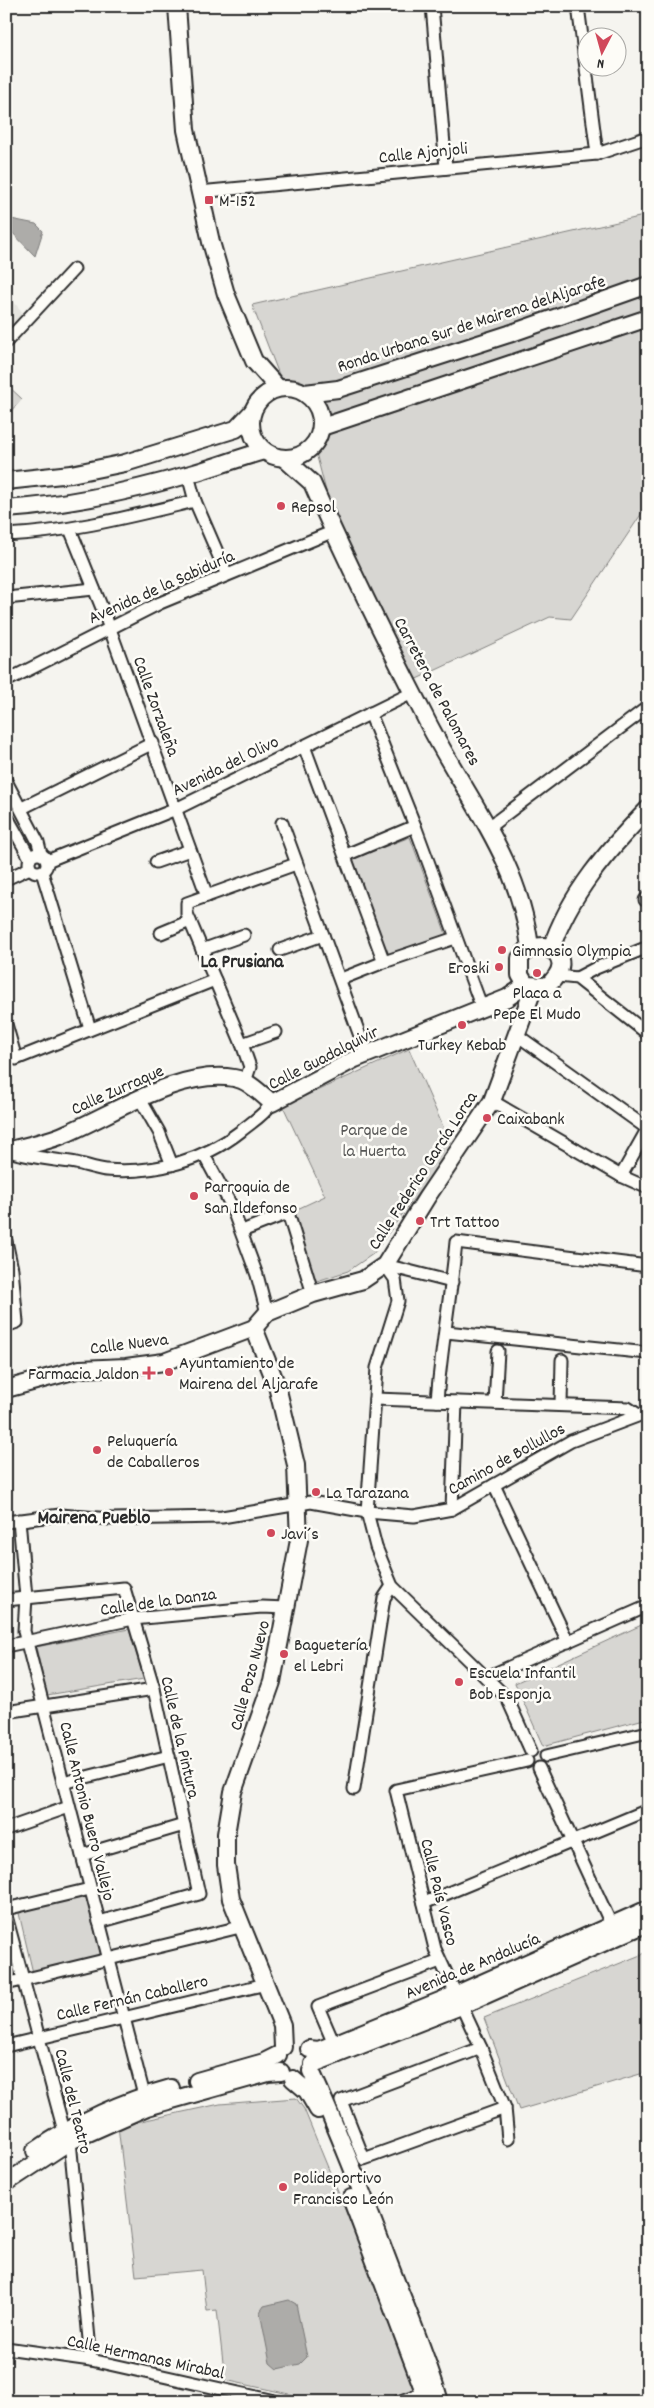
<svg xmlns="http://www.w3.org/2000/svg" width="654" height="2408" viewBox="0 0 654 2408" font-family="Dekko,sans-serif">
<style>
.built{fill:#e6e5e0}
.green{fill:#d7d6d2;stroke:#81807e}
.water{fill:#adaca9;stroke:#797877}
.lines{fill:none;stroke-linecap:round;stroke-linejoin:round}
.street-casing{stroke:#2b2b2b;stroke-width:15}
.secondary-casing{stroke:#2b2b2b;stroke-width:20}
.street{stroke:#fdfcf7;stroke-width:11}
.secondary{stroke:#fdfcf7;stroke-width:16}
.poi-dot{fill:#d1495b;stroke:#fdfcf7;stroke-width:2}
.labels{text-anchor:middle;stroke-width:5;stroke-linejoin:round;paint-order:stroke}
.street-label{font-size:18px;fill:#2b2b2b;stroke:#fdfcf7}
.poi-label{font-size:18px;fill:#2b2b2b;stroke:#fdfcf7;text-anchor:start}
.park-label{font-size:18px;fill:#565655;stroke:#fdfcf7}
.neighbourhood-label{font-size:19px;font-weight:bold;fill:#2b2b2b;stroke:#fdfcf7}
.quarter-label{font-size:20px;font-weight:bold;fill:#2b2b2b;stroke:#fdfcf7}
</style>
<rect width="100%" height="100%" fill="#f5f4ef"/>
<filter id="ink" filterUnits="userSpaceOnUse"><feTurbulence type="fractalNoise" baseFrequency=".02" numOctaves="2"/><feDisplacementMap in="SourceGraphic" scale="10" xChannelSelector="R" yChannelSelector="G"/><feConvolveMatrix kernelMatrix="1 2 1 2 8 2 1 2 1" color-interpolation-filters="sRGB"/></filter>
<g filter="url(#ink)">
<polygon class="built" points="6,292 23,313 6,332"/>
<g class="green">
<polygon points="648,215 648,504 571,619 550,617 408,683 339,541 315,449 311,383 285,390 252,305"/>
<polygon points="6,384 22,399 6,416"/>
<polygon points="410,837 446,934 388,956 353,859"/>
<polygon points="409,1049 452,1147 373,1254 348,1271 314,1282 293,1211 325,1196 283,1106"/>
<polygon points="648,1622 648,1718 543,1746 515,1683"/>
<polygon points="129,1629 144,1679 47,1695 36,1647"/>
<polygon points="86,1897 101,1955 33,1973 18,1909"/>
<polygon points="648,1952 648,2074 647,2072 519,2110 484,2018"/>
<polygon points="296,2098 304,2109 374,2280 417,2391 381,2402 325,2402 225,2380 217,2310 207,2311 202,2270 136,2276 118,2126 220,2104"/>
</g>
<g class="water">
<polygon points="11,219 36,224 43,231 35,256 6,226"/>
<polygon points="289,2300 296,2304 307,2357 300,2364 277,2369 270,2363 260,2312 264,2306"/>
</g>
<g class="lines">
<g class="street-casing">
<g id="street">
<polyline points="432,6 446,168"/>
<polyline points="578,6 597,154"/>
<polyline points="199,192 597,154 648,137"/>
<polyline points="6,342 74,269"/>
<polyline points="195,501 227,575"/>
<polyline points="70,529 106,618 207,896"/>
<path d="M6 535C71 532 132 516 195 501L188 475"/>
<polyline points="6,598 94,589"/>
<polyline points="6,681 160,603 334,531"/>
<polyline points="370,713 415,826 482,1008"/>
<polyline points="304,746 384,962"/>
<polyline points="6,781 38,842 41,854"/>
<polyline points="22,808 153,743"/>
<polyline points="6,815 30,858"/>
<polyline points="282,823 367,1055"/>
<polyline points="489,827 648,707"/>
<circle cx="38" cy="863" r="9"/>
<polyline points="346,855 415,826"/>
<polyline points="47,861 176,809 414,692"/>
<polyline points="156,862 190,850"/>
<polyline points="42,872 90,1029"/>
<polyline points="6,879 30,868"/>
<polyline points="645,900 648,897"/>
<polyline points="161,933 190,921"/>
<polyline points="202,950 244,935"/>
<polyline points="280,950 323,935"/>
<polyline points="558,976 577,978 648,1034"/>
<polyline points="577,978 596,968 648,947"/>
<polyline points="341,979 384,962 455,938"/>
<polyline points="6,1024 16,1059 215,980"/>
<polyline points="517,1035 648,1129"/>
<polyline points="242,1044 276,1032"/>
<polyline points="245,1082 250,1067 242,1044 187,914 187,903 296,864"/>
<polyline points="140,1099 159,1132 172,1165"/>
<polyline points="492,1101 621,1176 648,1188"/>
<path d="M9 1151C31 1158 53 1159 76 1163 86 1165 96 1169 106 1170 154 1174 203 1161 241 1131 252 1122 264 1115 272 1103"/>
<polyline points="204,1155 231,1205 257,1275 267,1313"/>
<polyline points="621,1176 648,1128"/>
<polyline points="242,1231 288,1213 313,1294"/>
<polyline points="6,1241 12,1269 17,1322 6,1326"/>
<polyline points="385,1265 395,1279 398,1301 377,1368 367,1512 376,1547 392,1586 507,1698 531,1751"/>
<polyline points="385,1265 452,1282"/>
<polyline points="446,1332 648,1353"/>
<polyline points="375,1399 628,1408 637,1414"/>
<path d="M437 1401C441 1348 451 1295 456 1242L648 1266"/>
<polyline points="495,1403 498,1351"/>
<polyline points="561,1405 562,1360"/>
<polyline points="494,1485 568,1642"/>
<polyline points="452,1509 456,1402"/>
<polyline points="19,1520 26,1597 24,1631 146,2103"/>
<polyline points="6,1522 60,1515 111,1519 222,1517 311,1502 367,1512 414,1516 452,1509 571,1441 648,1412"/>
<polyline points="6,1600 124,1588 154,1689 199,1894 99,1922"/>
<polyline points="6,1646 133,1619 262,1607 286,1608"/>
<polyline points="487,1677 648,1606"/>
<polyline points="6,1712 154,1689"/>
<polyline points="546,1756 648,1732"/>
<polyline points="539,1768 612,1926"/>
<polyline points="63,1783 169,1756"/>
<polyline points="354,1789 384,1598 392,1586"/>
<polyline points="6,1829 69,1807"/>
<polyline points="82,1855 184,1825"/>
<polyline points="424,1903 648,1810"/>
<polyline points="6,1909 90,1889"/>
<polyline points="6,1916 64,2131 70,2141 91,2360"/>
<polyline points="6,1984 240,1927"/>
<polyline points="334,2044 318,2007 440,1961"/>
<polyline points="6,2046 266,1984"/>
<polyline points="481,2048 341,2101 364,2159 505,2108"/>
<polyline points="508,2139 505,2108 481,2048 435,1949 396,1790 527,1761"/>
<polyline points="6,2348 91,2360 279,2402"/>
<polyline points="398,2402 425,2392"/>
</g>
</g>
<g class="secondary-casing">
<g id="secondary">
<polyline points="177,6 186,130 211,242 226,294 254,361 278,388"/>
<circle cx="286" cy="423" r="35"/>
<polyline points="305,393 338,389 509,334 648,285"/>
<polyline points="322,427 648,318"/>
<path d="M285 459 312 483C346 561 385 639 424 715 463 794 519 856 530 947"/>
<polyline points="6,481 71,474 125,463 236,429 252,412"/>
<path d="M6 509C68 505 128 492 187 475 213 468 238 458 264 451"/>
<path d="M544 946C568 956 563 972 547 986L526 985 520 975V958L530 947Z"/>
<path d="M551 949C569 894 609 849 648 809"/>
<path d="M6 1151C25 1146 47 1142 65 1134 115 1113 179 1069 234 1078 248 1080 261 1094 272 1103L355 1059 507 998 526 985"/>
<polyline points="254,1328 277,1386 296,1465 299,1540 272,1682 233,1792 226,1834 226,1865 231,1899 282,2025 283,2047"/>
<polyline points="6,1389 80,1369 126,1367 164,1362 254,1328 267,1313 313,1294 363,1280 385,1265 427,1197 492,1101 534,987"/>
<polyline points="309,2049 319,2050 457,1994 648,1909"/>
<polyline points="313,2064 461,2006 648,1923"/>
<path d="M311 2071C339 2132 363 2195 387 2258 405 2306 426 2353 440 2402"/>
<polyline points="293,2079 307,2091 318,2110"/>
<polyline points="197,2081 264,2062 278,2055"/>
<path d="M35 2151C76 2123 123 2101 171 2088"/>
<polyline points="6,2183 70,2141 147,2107 268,2073 281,2072"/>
<polyline points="351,2198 428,2402"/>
</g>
</g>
<use href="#street" class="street"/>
<use href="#secondary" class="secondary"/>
</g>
</g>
<g class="poi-dot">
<rect x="204" y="195" width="10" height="10" rx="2.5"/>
<circle cx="281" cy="506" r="5"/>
<circle cx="502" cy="950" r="5"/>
<circle cx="499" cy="967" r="5"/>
<circle cx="537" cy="973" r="5"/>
<circle cx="462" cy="1025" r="5"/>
<circle cx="487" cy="1118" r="5"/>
<circle cx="194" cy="1196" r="5"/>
<circle cx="420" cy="1221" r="5"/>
<circle cx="169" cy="1372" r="5"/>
<path d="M146.5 1365.5h5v5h5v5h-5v5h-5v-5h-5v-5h5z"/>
<circle cx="97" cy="1450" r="5"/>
<circle cx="316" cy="1492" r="5"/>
<circle cx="271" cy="1533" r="5"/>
<circle cx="284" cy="1654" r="5"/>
<circle cx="459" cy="1682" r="5"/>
<circle cx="283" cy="2187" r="5"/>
</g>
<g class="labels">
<g class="street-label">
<text transform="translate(423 152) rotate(-6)" y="6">Calle Ajonjoli</text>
<text transform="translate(471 323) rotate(-18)" y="6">Ronda Urbana Sur de Mairena delAljarafe</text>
<text transform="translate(161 586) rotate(-24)" y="6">Avenida de la Sabiduría</text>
<text transform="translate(438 691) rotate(62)" y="6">Carretera de Palomares</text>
<text transform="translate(157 706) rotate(70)" y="6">Calle Zorzaleña</text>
<text transform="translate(225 765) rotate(-26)" y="6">Avenida del Olivo</text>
<text transform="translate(323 1057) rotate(-27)" y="6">Calle Guadalquivir</text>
<text transform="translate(117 1089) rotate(-24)" y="6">Calle Zurraque</text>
<text transform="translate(422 1170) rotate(-57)" y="6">Calle Federico García Lorca</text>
<text transform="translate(129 1343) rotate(-7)" y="6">Calle Nueva</text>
<text transform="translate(506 1458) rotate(-29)" y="6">Camino de Bollullos</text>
<text transform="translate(158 1601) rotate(-8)" y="6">Calle de la Danza</text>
<text transform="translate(249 1675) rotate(-75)" y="6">Calle Pozo Nuevo</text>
<text transform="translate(181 1737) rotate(77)" y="6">Calle de la Pintura</text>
<text transform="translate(88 1811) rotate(76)" y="6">Calle Antonio Buero Vallejo</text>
<text transform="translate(440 1892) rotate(76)" y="6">Calle País Vasco</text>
<text transform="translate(472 1965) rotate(-23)" y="6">Avenida de Andalucía</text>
<text transform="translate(132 1997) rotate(-13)" y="6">Calle Fernán Caballero</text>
<text transform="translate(74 2101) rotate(76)" y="6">Calle del Teatro</text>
<text transform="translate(146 2356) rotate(12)" y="6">Calle Hermanas Mirabal</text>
</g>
<g class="poi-label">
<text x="219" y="206">M-152</text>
<text x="291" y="512">Repsol</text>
<text x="512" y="956">Gimnasio Olympia</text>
<text x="489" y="973" text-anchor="end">Eroski</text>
<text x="537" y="998" text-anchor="middle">Placa a<tspan x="537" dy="21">Pepe El Mudo</tspan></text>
<text x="462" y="1050" text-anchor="middle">Turkey Kebab</text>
<text x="497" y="1124">Caixabank</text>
<text x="204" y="1192">Parroquia de<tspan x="204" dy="21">San Ildefonso</tspan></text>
<text x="430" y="1227">Trt Tattoo</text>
<text x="179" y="1368">Ayuntamiento de<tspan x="179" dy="21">Mairena del Aljarafe</tspan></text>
<text x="139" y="1379" text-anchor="end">Farmacia Jaldon</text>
<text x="107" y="1446">Peluquería<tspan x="107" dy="21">de Caballeros</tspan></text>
<text x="326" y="1498">La Tarazana</text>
<text x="281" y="1539">Javi´s</text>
<text x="294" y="1650">Baguetería<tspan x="294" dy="21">el Lebri</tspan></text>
<text x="469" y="1678">Escuela Infantil<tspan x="469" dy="21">Bob Esponja</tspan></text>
<text x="293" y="2183">Polideportivo<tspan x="293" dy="21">Francisco León</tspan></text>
</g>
<g class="park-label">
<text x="374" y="1135">Parque de<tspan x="374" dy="21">la Huerta</tspan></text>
</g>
<g class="neighbourhood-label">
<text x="242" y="967">La Prusiana</text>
</g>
<g class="quarter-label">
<text x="94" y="1523">Mairena Pueblo</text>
</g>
</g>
<rect width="654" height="2408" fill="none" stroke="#fdfcf7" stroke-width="25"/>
<rect x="12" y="12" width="629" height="2383" fill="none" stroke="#2b2b2b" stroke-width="2" filter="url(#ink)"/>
<g transform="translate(602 52) rotate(186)"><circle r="24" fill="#fdfcf7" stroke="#a9a8a5"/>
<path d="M0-4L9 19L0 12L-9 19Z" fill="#d1495b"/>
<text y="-8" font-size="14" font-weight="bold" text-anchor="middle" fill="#2b2b2b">N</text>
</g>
</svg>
